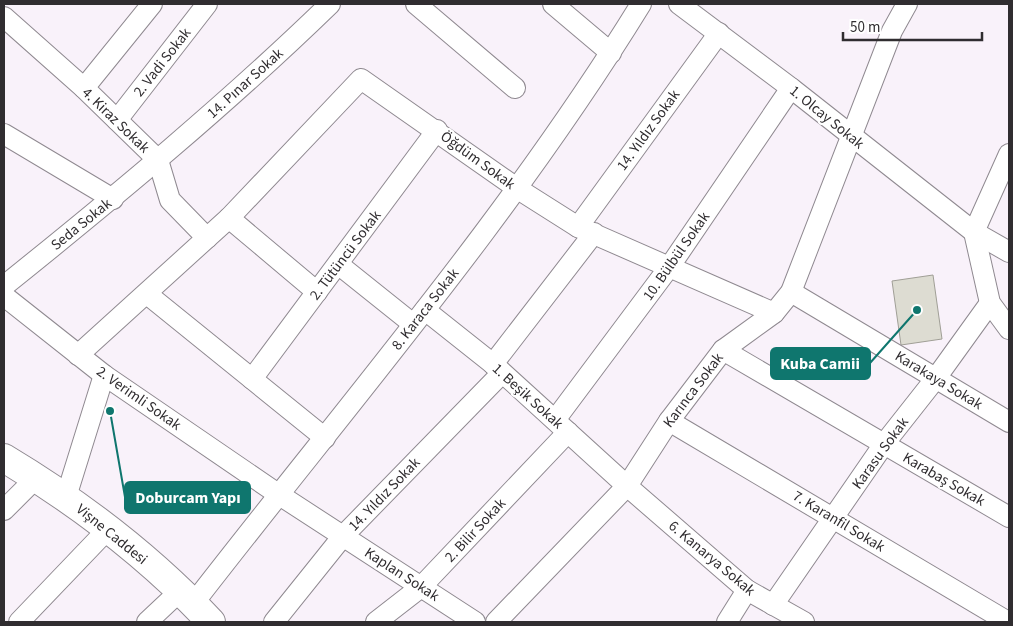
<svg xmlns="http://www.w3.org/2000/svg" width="1013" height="626" viewBox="0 0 1013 626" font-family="'Source Sans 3',sans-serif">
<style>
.building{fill:#dddcd2;stroke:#a09f96}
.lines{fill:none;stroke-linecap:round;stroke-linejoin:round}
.minor-casing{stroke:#8f8990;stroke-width:22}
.secondary-casing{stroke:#8f8990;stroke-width:30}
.minor{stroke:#fff;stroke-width:20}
.secondary{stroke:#fff;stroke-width:28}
.labels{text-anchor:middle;stroke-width:4.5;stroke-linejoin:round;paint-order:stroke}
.street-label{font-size:15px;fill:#302d30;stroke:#fff}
.leader{fill:none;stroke:#0f766e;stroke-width:2}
.callout-dot{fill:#0f766e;stroke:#fff;stroke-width:2}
.callout{fill:#0f766e;stroke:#0f766e;stroke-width:2}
.callout-label{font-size:16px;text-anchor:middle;font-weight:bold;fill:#fff}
</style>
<rect width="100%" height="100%" fill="#f9f2fa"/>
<polygon class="building" points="933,275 942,339 901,345 892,281"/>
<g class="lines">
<g class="minor-casing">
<g id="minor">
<polyline points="416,4 515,88"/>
<polyline points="553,4 611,53"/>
<polyline points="679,4 791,88 974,232 1009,252"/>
<polyline points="4,17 84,88 158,160 170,200 207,238"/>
<polyline points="84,88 152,4"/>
<polyline points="117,120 207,4"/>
<polyline points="4,134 113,199"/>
<polyline points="229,218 317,292"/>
<polyline points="578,227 719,33"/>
<polyline points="974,232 990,303 1009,329"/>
<polyline points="974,232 1009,154"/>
<polyline points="338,264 413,324"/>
<path d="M4 286C116 196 227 104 330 4"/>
<polyline points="791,292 1009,422"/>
<polyline points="147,294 325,438"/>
<polyline points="4,296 104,375 278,494 475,622"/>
<polyline points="425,310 493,364 627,486 747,590 804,622"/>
<polyline points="723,350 1009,517"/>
<polyline points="78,355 229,218 361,79 518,189 578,227 774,313"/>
<polyline points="493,364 594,233"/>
<polyline points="252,379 437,130"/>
<polyline points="555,420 670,266 791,88"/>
<polyline points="669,421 1008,622"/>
<polyline points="66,497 104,375"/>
<polyline points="4,510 37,477"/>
<path d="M193 604C346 406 510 217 641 4"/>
<polyline points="773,605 884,444 936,378 990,303"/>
<polyline points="19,622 108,529"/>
<polyline points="147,622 180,591"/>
<polyline points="274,622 343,536 502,373"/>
<polyline points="376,622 421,587 568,432"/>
<polyline points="496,622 627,486 669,421 723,350 774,313 791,292 892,31 907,4"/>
<polyline points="727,622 747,590"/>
</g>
</g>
<g class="secondary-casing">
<path id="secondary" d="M4 458C79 503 151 558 211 622"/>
</g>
<use href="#minor" class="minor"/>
<use href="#secondary" class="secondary"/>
</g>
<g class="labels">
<g class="street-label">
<text transform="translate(162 62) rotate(-52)" y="5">2. Vadi Sokak</text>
<text transform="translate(245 83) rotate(-42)" y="5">14. Pınar Sokak</text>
<text transform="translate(827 117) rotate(39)" y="5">1. Olcay Sokak</text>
<text transform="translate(116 120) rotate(44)" y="5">4. Kiraz Sokak</text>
<text transform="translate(648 130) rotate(-54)" y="5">14. Yıldız Sokak</text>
<text transform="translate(478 160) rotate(36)" y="5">Öğdüm Sokak</text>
<text transform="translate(81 224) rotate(-39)" y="5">Seda Sokak</text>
<text transform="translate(345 255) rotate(-53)" y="5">2. Tütüncü Sokak</text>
<text transform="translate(676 256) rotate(-55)" y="5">10. Bülbül Sokak</text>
<text transform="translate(425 309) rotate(-52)" y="5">8. Karaca Sokak</text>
<text transform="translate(939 380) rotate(31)" y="5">Karakaya Sokak</text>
<text transform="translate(693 390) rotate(-53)" y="5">Karınca Sokak</text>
<text transform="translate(528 396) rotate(42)" y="5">1. Beşik Sokak</text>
<text transform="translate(139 398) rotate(35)" y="5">2. Verimli Sokak</text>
<text transform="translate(880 453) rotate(-54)" y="5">Karasu Sokak</text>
<text transform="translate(944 479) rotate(30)" y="5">Karabaş Sokak</text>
<text transform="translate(384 494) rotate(-46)" y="5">14. Yıldız Sokak</text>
<text transform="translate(839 521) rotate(31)" y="5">7. Karanfil Sokak</text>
<text transform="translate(475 530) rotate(-47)" y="5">2. Bilir Sokak</text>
<text transform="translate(112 534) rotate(39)" y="5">Vişne Caddesi</text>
<text transform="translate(712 558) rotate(40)" y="5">6. Kanarya Sokak</text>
<text transform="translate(402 574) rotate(33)" y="5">Kaplan Sokak</text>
</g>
</g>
<path class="leader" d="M917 310L870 363M110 411L125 497"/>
<g class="callout-dot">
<circle cx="917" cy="310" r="5"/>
<circle cx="110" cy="411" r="5"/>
</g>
<g class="callout">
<rect x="771" y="348" width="99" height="31" rx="5"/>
<rect x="125" y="482" width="125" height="31" rx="5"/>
</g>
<g class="callout-label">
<text x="820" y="369">Kuba Camii</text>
<text x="188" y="503">Doburcam Yapı</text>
</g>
<rect width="1013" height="626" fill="none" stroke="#302d30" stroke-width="10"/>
<path d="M843 32v8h139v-8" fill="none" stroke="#302d30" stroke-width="2.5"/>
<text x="850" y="32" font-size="15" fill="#302d30" stroke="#ffffff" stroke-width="4" paint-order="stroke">50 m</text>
</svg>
